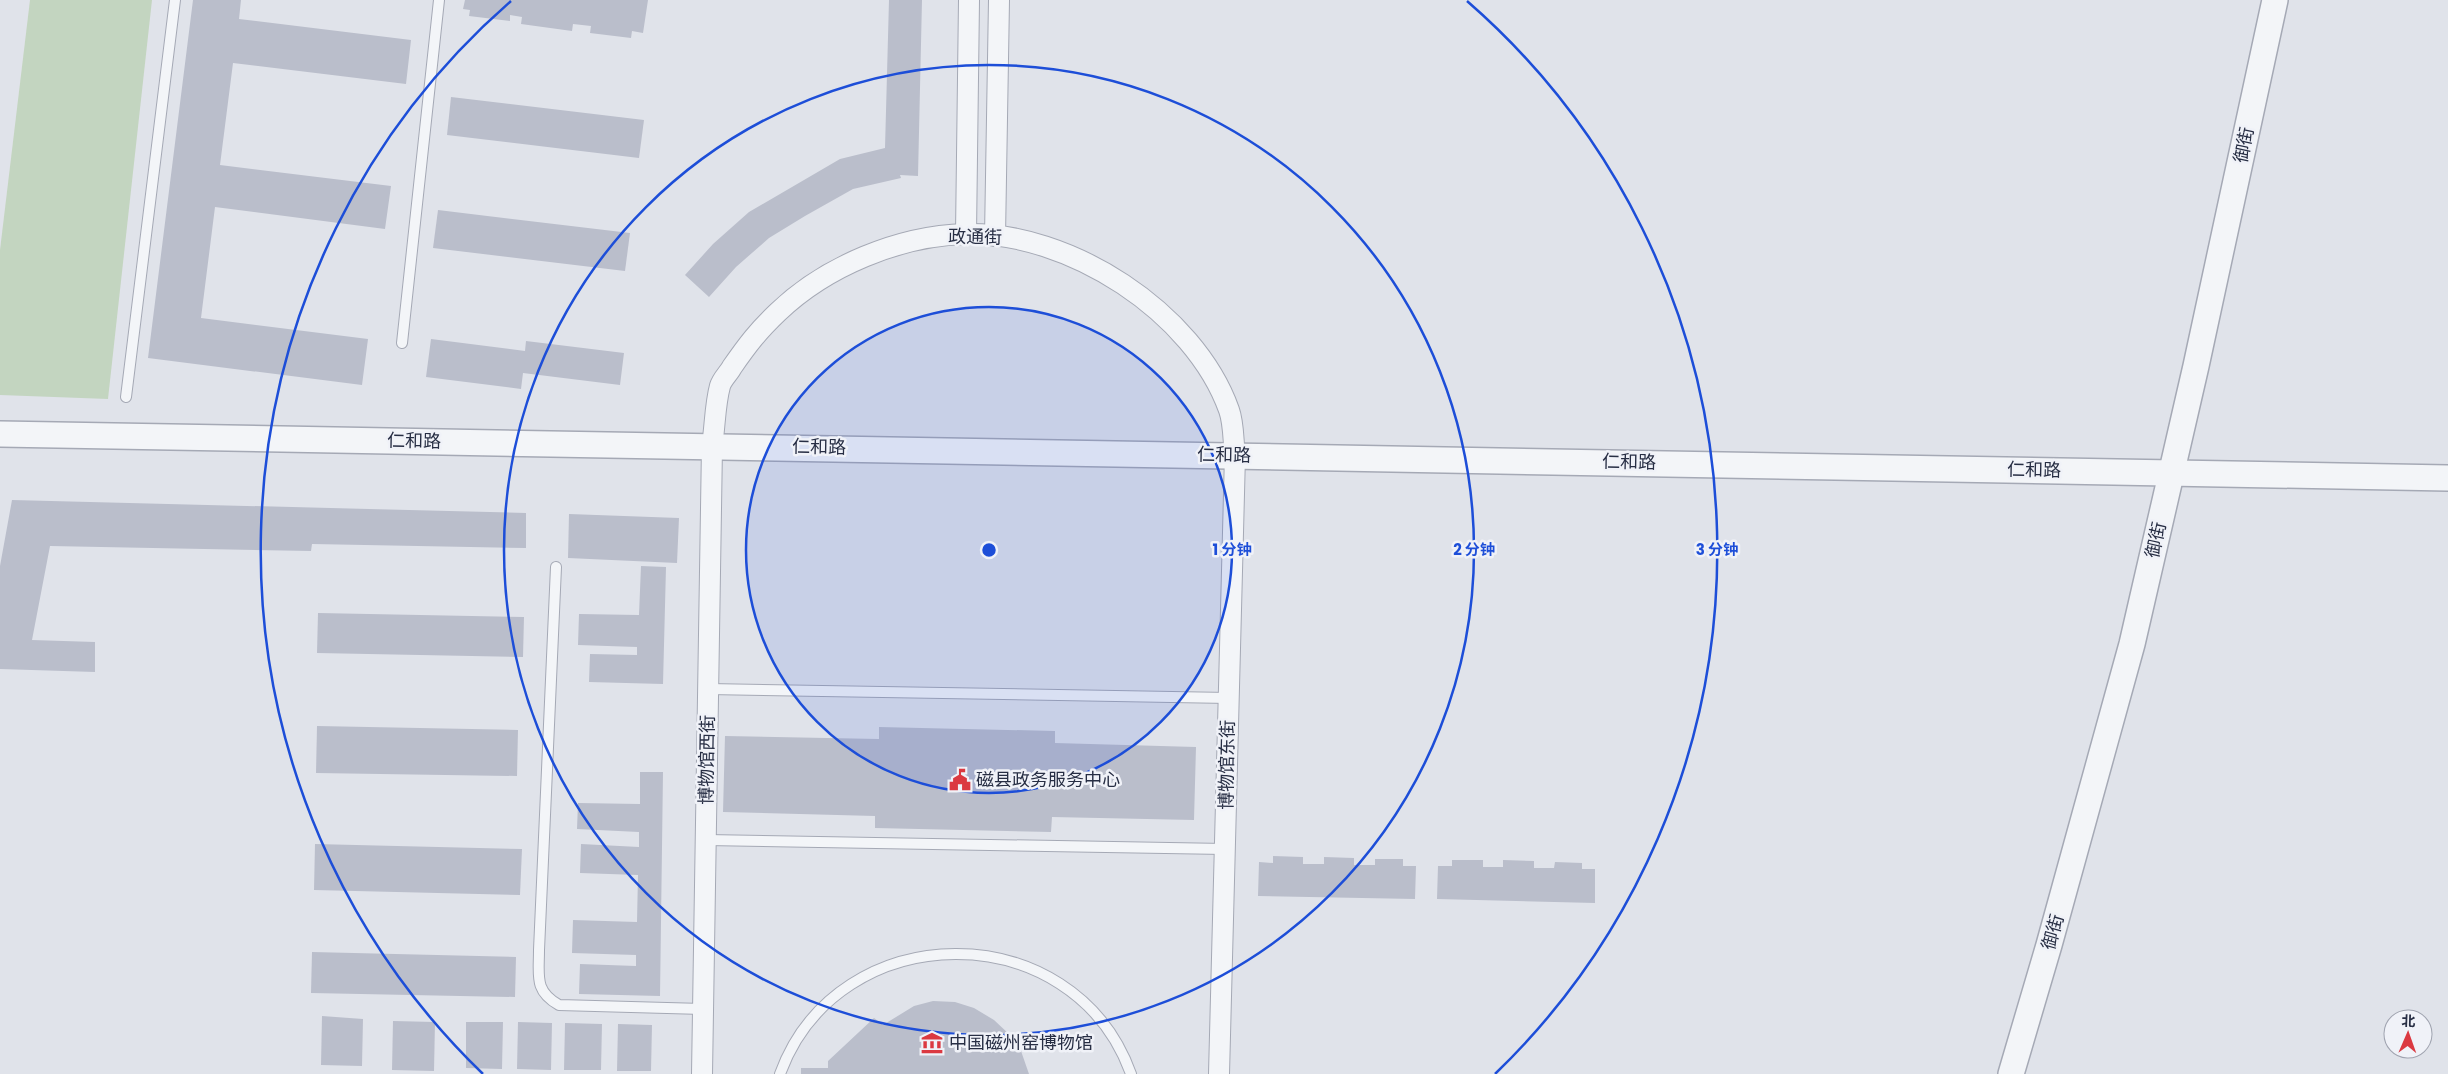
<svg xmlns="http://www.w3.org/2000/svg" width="2448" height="1074" viewBox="0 0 2448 1074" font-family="Poppins,'Noto Sans SC',sans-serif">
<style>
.green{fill:#c3d5c0}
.building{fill:#babecb}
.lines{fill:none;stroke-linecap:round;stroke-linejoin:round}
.service-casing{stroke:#a5a9b5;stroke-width:12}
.minor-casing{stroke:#a5a9b5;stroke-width:22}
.tertiary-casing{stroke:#a5a9b5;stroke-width:28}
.service{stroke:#f3f5f8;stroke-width:10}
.minor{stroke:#f3f5f8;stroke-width:20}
.tertiary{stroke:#f3f5f8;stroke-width:25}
.ring{fill:none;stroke:#1d4ed8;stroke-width:2.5}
.labels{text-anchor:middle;stroke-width:5;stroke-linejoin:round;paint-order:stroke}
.street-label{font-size:18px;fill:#272e44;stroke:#f0f2f8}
.poi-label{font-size:18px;fill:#272e44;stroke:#f0f2f8;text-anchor:start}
.centre{fill:#1d4ed8;stroke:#f0f2f8;stroke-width:2.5}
.ring-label{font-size:15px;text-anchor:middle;font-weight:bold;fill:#1d4ed8;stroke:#f0f2f8;stroke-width:5;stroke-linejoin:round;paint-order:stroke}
</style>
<rect width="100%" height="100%" fill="#e0e3ea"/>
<polygon class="green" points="30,0 152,0 108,399 0,395 0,250"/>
<g class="building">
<polygon points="193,0 241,0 239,19 411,40 406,84 233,63 220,165 391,186 385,229 215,207 201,318 368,339 362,385 148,358"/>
<polygon points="465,0 648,0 643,33 632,31 631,38 590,33 591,26 573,24 572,31 521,24 522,17 510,15 510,21 469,16 470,10 463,9"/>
<polygon points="889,0 922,0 918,176 900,175 901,178 853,189 805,216 769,238 736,267 709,297 685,275 713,244 749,212 840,159 885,148"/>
<polygon points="451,97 644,120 639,158 447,135"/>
<polygon points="438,210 630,233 625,271 433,248"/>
<polygon points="431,339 525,351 526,341 624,353 620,385 523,373 521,389 426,377"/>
<polygon points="12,500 526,513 526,548 312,544 311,551 50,546 32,640 95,642 95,672 0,669 0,566"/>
<polygon points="569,514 679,518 677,563 568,558"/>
<polygon points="641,566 666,567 663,684 589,682 590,654 637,655 637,647 578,645 579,614 639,615"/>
<polygon points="318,613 524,617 523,657 317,653"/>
<polygon points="317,726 518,730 517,776 316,773"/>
<polygon points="879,727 1055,731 1055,743 1196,747 1194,820 1052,817 1051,832 875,828 875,816 723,812 725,736 879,739"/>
<polygon points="640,772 663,772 660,996 579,994 580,964 636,966 636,955 572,953 573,920 637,922 638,875 580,873 581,844 639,847 639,832 577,829 578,803 640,804"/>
<polygon points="315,844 522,849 520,895 314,890"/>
<polygon points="1273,856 1303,857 1303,864 1324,864 1324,857 1354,858 1354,865 1375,865 1375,859 1403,859 1403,866 1416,866 1415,899 1258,896 1259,862 1273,863"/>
<polygon points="1452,860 1483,860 1483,867 1503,867 1503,860 1534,861 1534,868 1554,868 1555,862 1582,863 1582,869 1595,869 1595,903 1437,899 1438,866 1452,866"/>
<polygon points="312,952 516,957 515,997 311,993"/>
<polygon points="933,1001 955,1002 974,1008 994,1020 1010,1035 1021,1051 1029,1074 801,1074 801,1068 828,1068 828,1061 874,1018 883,1025 914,1006"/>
<polygon points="322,1016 363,1019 362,1066 321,1065"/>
<polygon points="393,1021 435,1022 434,1071 392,1070"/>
<polygon points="466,1022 503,1022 502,1069 466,1068"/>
<polygon points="518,1022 552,1023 551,1070 517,1069"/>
<polygon points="565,1023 602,1024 601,1070 564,1070"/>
<polygon points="618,1024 652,1025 651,1071 617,1071"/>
</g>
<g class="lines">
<g class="service-casing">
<g id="service">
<polyline points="402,343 439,0"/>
<polyline points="126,397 175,0"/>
<path d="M556 567 539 950C539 976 534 991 559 1005L703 1009"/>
<polyline points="708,689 1229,698"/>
<polyline points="706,840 1225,849"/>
<path d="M780 1074C838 915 1073 913 1131 1074"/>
</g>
</g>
<g class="minor-casing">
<g id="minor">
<polyline points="966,234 969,0"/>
<polyline points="995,236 999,0"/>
<path d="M702 1074 712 446C715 427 715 404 720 386 722 379 729 373 732 367 748 344 758 331 778 312 826 266 899 236 965 234 1069 231 1194 312 1229 410 1234 424 1233 441 1235 455L1219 1074"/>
</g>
</g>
<g class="tertiary-casing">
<g id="tertiary">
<polyline points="0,434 2448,478"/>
<polyline points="2011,1074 2049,945 2132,644 2196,366 2275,0"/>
</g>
</g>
<use href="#service" class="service"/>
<use href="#minor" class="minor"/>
<use href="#tertiary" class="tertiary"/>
</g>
<circle cx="989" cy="550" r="243" fill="#1d4ed8" fill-opacity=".12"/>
<g class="ring">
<circle cx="989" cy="550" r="243"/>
<circle cx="989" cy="550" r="485"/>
<path d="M483 1074A728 728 0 0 1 511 1M1467 1A728 728 0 0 1 1495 1074"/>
</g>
<defs>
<g id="civic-bare" transform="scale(1.725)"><path d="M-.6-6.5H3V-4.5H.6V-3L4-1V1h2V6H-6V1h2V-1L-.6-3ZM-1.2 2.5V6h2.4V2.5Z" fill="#db3941" stroke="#f0f2f8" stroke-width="2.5" paint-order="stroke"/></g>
<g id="museum-bare" transform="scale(1.725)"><path d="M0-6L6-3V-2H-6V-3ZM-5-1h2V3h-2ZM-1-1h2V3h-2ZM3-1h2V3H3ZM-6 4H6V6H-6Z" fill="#db3941" stroke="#f0f2f8" stroke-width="2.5" paint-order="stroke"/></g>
</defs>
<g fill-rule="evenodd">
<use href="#civic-bare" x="960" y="780"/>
<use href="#museum-bare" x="932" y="1043"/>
</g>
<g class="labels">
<g class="street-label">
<text transform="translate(2244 145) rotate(-78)" y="6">御街</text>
<text transform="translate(975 237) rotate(1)" y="6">政通街</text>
<text transform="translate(414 441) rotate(1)" y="6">仁和路</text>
<text transform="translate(819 447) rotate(1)" y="6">仁和路</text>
<text transform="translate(1224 455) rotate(1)" y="6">仁和路</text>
<text transform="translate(1629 462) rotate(1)" y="6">仁和路</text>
<text transform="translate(2034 470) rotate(1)" y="6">仁和路</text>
<text transform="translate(2156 540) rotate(-77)" y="6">御街</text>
<text transform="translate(707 760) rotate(-89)" y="6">博物馆西街</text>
<text transform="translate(1227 765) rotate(-89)" y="6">博物馆东街</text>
<text transform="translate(2053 932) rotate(-74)" y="6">御街</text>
</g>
<g class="poi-label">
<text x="976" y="786">磁县政务服务中心</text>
<text x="949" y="1049">中国磁州窑博物馆</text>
</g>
</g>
<circle cx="989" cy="550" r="8" class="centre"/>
<g class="ring-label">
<text x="1232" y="555">1 分钟</text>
<text x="1474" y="555">2 分钟</text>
<text x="1717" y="555">3 分钟</text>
</g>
<g transform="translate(2408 1034) rotate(2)"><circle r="24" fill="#f0f2f8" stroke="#a0a4b0"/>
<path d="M0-4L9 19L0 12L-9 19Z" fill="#db3941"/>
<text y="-8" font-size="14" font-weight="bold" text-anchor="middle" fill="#272e44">北</text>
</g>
</svg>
